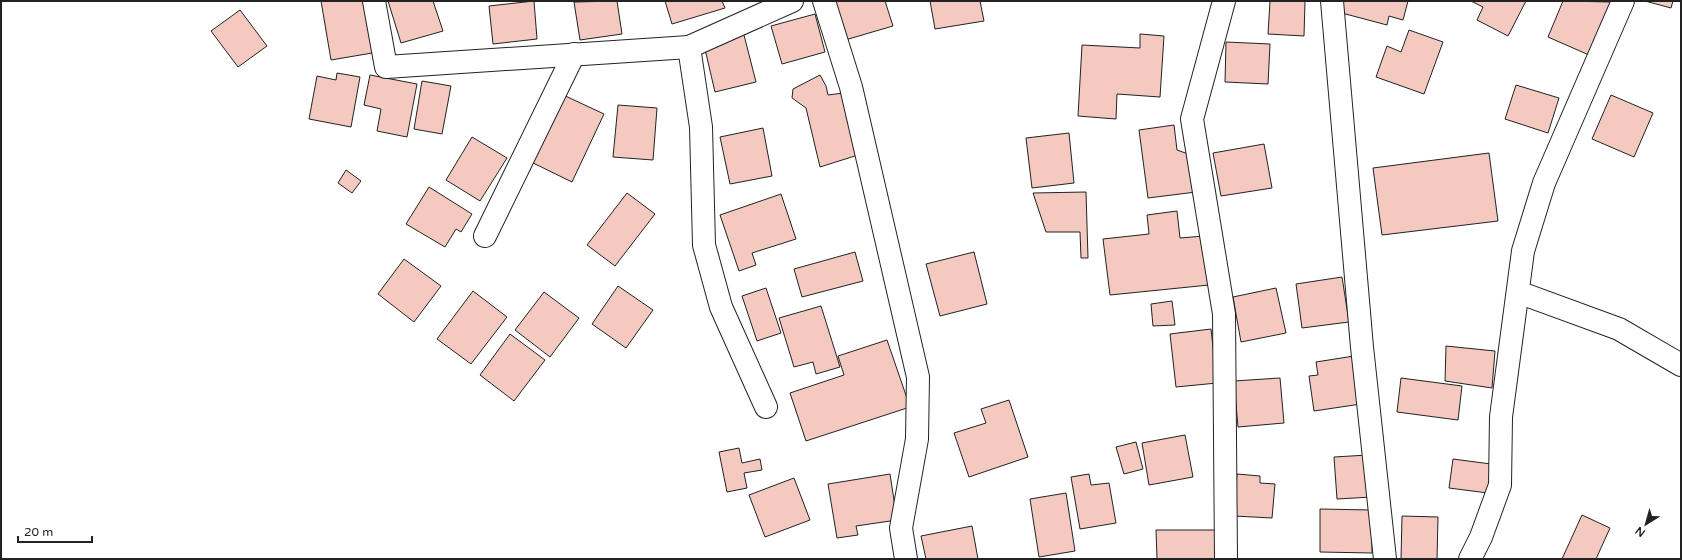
<svg xmlns="http://www.w3.org/2000/svg" width="1682" height="560" viewBox="0 0 1682 560" font-family="'Varela Round',sans-serif">
<style>
.building{fill:#f3c9c0;stroke:#222}
.lines{fill:none;stroke-linecap:round;stroke-linejoin:round}
.minor-casing{stroke:#222;stroke-width:24}
.minor{stroke:#fff;stroke-width:22}
</style>
<rect width="100%" height="100%" fill="#fff"/>
<g class="building">
<polygon points="321,1 369,1 378,52 331,60"/>
<polygon points="388,1 433,1 443,31 401,43"/>
<polygon points="534,1 537,39 493,44 489,6"/>
<polygon points="617,1 622,34 580,40 574,2"/>
<polygon points="665,1 722,1 725,8 672,24"/>
<polygon points="834,1 885,1 893,26 845,40"/>
<polygon points="930,1 980,1 984,21 935,29"/>
<polygon points="1270,1 1305,1 1304,36 1268,34"/>
<polygon points="1341,1 1408,1 1403,20 1389,16 1387,25 1338,12"/>
<polygon points="1471,1 1526,1 1508,36 1477,20 1483,7"/>
<polygon points="1563,1 1612,2 1589,55 1548,37"/>
<polygon points="1645,1 1673,1 1671,8"/>
<polygon points="240,10 267,46 238,67 211,31"/>
<polygon points="815,14 825,52 782,64 771,26"/>
<polygon points="1409,30 1443,42 1424,94 1376,77 1387,46 1401,52"/>
<polygon points="1140,34 1164,36 1160,97 1117,94 1116,119 1078,116 1082,45 1140,48"/>
<polygon points="744,35 756,82 715,92 704,45"/>
<polygon points="1226,42 1270,44 1268,84 1225,82"/>
<polygon points="337,73 360,77 351,127 309,119 317,76 336,80"/>
<polygon points="370,75 417,84 407,137 377,131 381,109 364,105"/>
<polygon points="820,75 826,86 828,95 843,93 858,155 820,167 806,108 792,98 793,89"/>
<polygon points="422,81 451,86 442,134 414,129"/>
<polygon points="1516,85 1559,98 1548,133 1505,119"/>
<polygon points="559,93 604,114 572,182 527,160"/>
<polygon points="1611,95 1653,113 1634,157 1592,139"/>
<polygon points="618,105 657,108 653,160 613,157"/>
<polygon points="1174,125 1177,150 1191,155 1196,192 1148,198 1139,130"/>
<polygon points="763,128 772,176 730,184 720,137"/>
<polygon points="1069,133 1074,183 1032,188 1026,138"/>
<polygon points="472,137 507,158 480,201 446,180"/>
<polygon points="1264,144 1272,188 1221,196 1213,153"/>
<polygon points="1489,153 1498,221 1382,235 1373,168"/>
<polygon points="346,170 361,181 352,193 338,183"/>
<polygon points="429,187 472,214 461,232 456,229 445,247 406,224"/>
<polygon points="1086,192 1088,258 1081,258 1080,232 1046,232 1033,193"/>
<polygon points="627,193 655,214 615,266 587,245"/>
<polygon points="781,194 796,239 752,253 756,265 739,271 720,215"/>
<polygon points="1177,211 1180,238 1204,236 1209,285 1110,295 1103,239 1149,234 1147,215"/>
<polygon points="855,252 863,281 802,297 794,269"/>
<polygon points="974,252 987,304 940,316 926,264"/>
<polygon points="404,259 441,286 414,322 378,294"/>
<polygon points="1342,277 1349,322 1302,328 1296,284"/>
<polygon points="618,286 653,310 626,348 592,324"/>
<polygon points="766,288 781,333 757,341 742,296"/>
<polygon points="1276,288 1286,333 1241,342 1233,297"/>
<polygon points="473,291 507,317 471,364 437,339"/>
<polygon points="544,292 579,318 550,357 515,330"/>
<polygon points="1172,301 1175,325 1153,326 1151,304"/>
<polygon points="821,306 840,367 816,374 813,362 794,367 779,318"/>
<polygon points="1211,329 1217,383 1176,387 1170,334"/>
<polygon points="510,334 545,360 514,401 480,375"/>
<polygon points="887,340 910,407 806,441 790,393 844,375 838,356"/>
<polygon points="1446,346 1495,351 1492,388 1445,381"/>
<polygon points="1354,356 1361,404 1314,411 1309,376 1318,375 1316,362"/>
<polygon points="1280,378 1284,423 1238,427 1234,381"/>
<polygon points="1401,378 1462,386 1458,420 1397,412"/>
<polygon points="1009,400 1028,457 969,477 954,433 986,423 981,409"/>
<polygon points="1185,435 1193,477 1149,485 1142,443"/>
<polygon points="1136,442 1143,469 1124,474 1116,447"/>
<polygon points="739,448 742,463 760,459 762,470 744,473 747,488 727,492 719,452"/>
<polygon points="1368,455 1372,497 1337,499 1334,457"/>
<polygon points="1453,459 1491,464 1488,493 1449,488"/>
<polygon points="890,474 897,520 856,526 858,535 837,538 828,484"/>
<polygon points="1089,474 1091,485 1109,483 1116,523 1080,529 1071,477"/>
<polygon points="1237,474 1260,476 1260,483 1275,484 1272,518 1234,516"/>
<polygon points="794,478 810,520 765,537 749,495"/>
<polygon points="1066,493 1075,551 1039,557 1030,499"/>
<polygon points="1320,509 1372,510 1372,553 1320,552"/>
<polygon points="1582,515 1610,528 1596,559 1562,559"/>
<polygon points="1402,516 1438,517 1437,559 1401,559"/>
<polygon points="972,526 978,559 926,559 921,536"/>
<polygon points="1156,530 1215,530 1215,559 1157,559"/>
</g>
<g class="lines">
<g class="minor-casing">
<g id="minor">
<polyline points="374,1 386,67 689,47 792,1"/>
<polyline points="824,1 851,87 918,377 917,439 901,528 906,559"/>
<polyline points="1224,1 1192,119 1224,314 1226,559"/>
<polyline points="1332,1 1362,347 1385,559"/>
<polyline points="689,47 701,127 704,245 721,307 766,407"/>
<polyline points="485,236 574,54"/>
<polyline points="1518,292 1619,329 1681,365"/>
<polyline points="1470,559 1481,537 1500,485 1501,417 1523,251 1544,183 1623,1"/>
</g>
</g>
<use href="#minor" class="minor"/>
</g>
<rect width="1682" height="560" fill="none" stroke="#222222" stroke-width="4"/>
<g transform="translate(1646 524) rotate(217)" stroke="#ffffff" stroke-width="3" paint-order="stroke">
<path d="M0-3L7 15L0 10L-7 15Z" fill="#222222"/>
<text y="-6" font-size="11" font-weight="bold" text-anchor="middle" fill="#222222">N</text>
</g>
<path d="M18 536v6h74v-6" fill="none" stroke="#222222" stroke-width="2"/>
<text x="24" y="536" font-size="12" fill="#222222" stroke="#ffffff" stroke-width="3" paint-order="stroke">20 m</text>
</svg>
